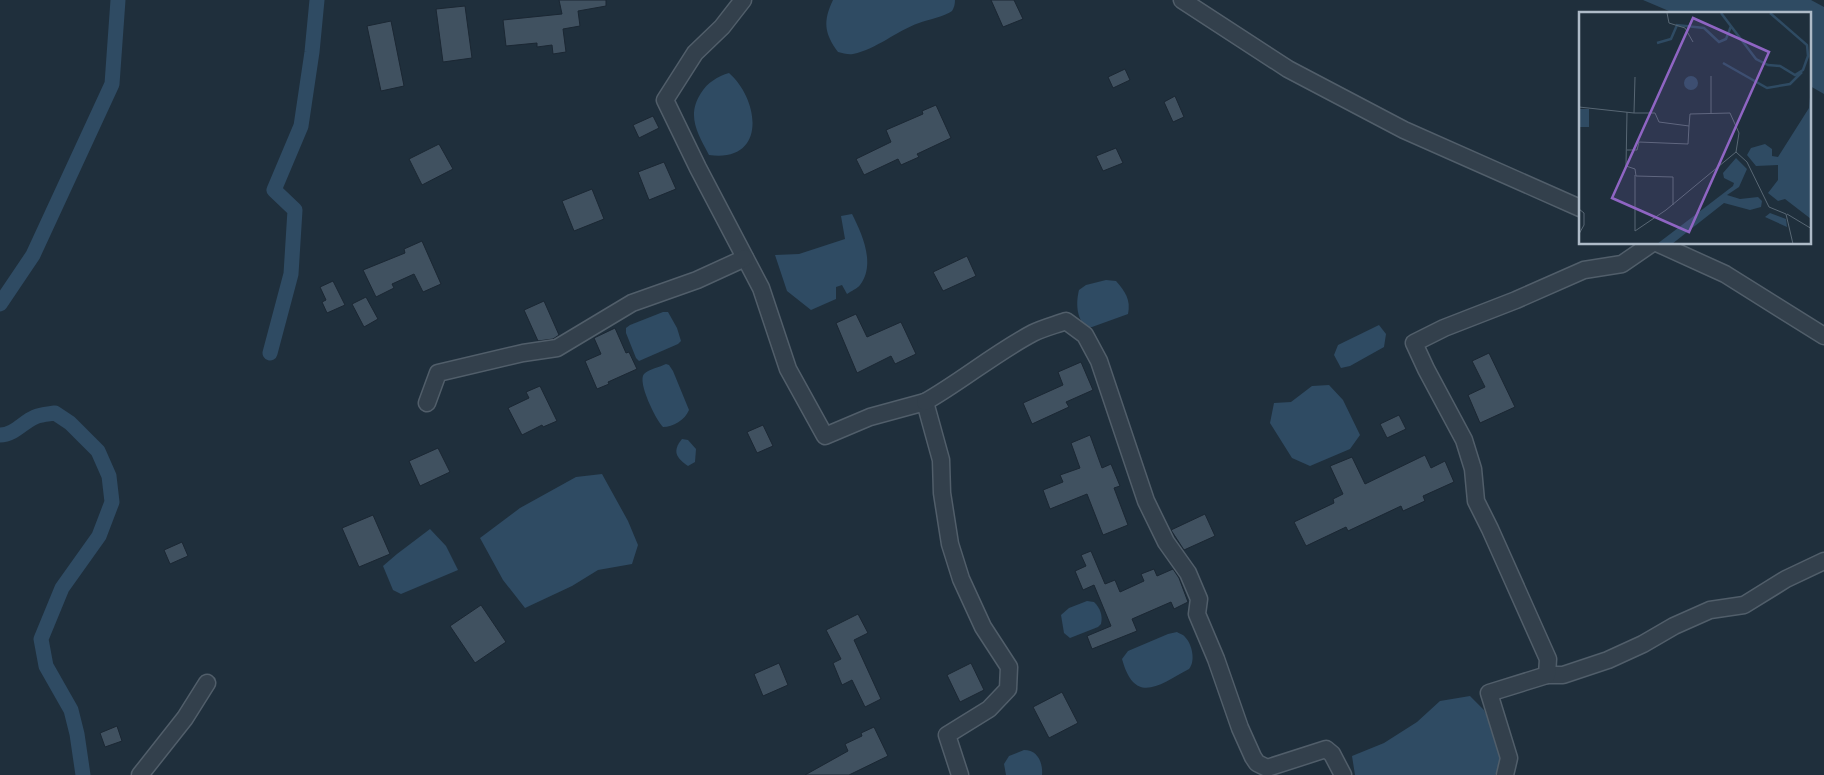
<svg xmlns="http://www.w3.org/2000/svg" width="1824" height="775" viewBox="0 0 1824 775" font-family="Karla,sans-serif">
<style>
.water{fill:#2f4b63}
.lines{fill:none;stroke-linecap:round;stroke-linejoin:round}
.canal{stroke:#2f4b63;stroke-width:15}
.building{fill:#405160;stroke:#1b2733}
.minor-casing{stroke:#515e6a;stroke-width:19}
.minor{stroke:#33404c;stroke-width:16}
.inset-river{fill:none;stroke:#2f4b63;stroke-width:2.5}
.inset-road{fill:none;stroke:#586774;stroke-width:1}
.view{fill:#8f65c3;fill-opacity:0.15;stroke:#8f65c3;stroke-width:2.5}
.inset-edge{fill:none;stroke:#aebbc8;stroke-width:2.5}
</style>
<rect width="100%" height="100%" fill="#1f2f3c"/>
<g class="water">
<path d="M833 0H955C955 4 954 8 952 11 946 16 927 20 919 23 896 31 877 49 853 54 848 55 843 53 838 52 824 33 823 21 833 0Z"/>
<polygon points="1643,0 1811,0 1824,7 1824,94 1810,86 1810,14 1676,14"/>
<path d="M729 73C760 100 767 163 709 155 698 134 686 116 701 93 707 83 718 76 729 73Z"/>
<path d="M852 214C862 234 876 264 860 285 858 288 851 291 847 294L842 285 836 287V299L811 310 787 291 775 255 799 254 845 239 841 216Z"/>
<path d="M1106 280 1116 281C1125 291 1131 300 1128 314L1092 327H1086C1076 318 1076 302 1079 290L1086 285Z"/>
<polygon points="663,312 668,312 677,328 681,341 678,344 639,361 636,358 626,333 626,328 630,325"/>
<polygon points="1379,325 1386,334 1384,347 1350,366 1341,368 1334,355 1338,345"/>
<path d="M666 364 669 365 673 371 689 410C685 420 673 427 663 427 656 420 637 382 644 374 649 369 660 367 666 364Z"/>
<polygon points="1329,385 1343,400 1360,435 1350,449 1310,466 1292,458 1270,423 1274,403 1291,402 1312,386"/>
<path d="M682 439 688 440 696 449 695 462 688 466C676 458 672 451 682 439Z"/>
<polygon points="602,474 628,521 638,545 632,564 598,570 572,586 525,608 503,580 480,538 520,508 576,477"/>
<polygon points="430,529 446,546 458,570 401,594 393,590 383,566 397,554"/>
<path d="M1087 601 1094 602C1100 608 1103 615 1101 624L1098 627 1070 638 1064 633 1061 615 1069 608Z"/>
<path d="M1177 632C1180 634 1183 634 1185 637 1192 644 1196 661 1189 669 1159 685 1135 706 1122 659L1128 651 1168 634Z"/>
<polygon points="1470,696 1484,710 1500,745 1505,764 1495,775 1355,775 1352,756 1384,743 1417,722 1440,701"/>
<path d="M1024 750C1038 750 1043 763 1042 775H1006L1004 764 1009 756Z"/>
</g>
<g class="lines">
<g class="canal">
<polyline points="0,304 33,255 112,84 118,0"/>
<polyline points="270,353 291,274 295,210 274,190 301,126 312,52 317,0"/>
<path d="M0 435C14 435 23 422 35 417 41 414 49 414 55 413L70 423 98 451 109 476 112 502 99 536 62 588 41 639 46 666 71 710 77 734 83 775"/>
</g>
</g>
<g class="building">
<polygon points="559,0 606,0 606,6 578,11 580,26 563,29 566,52 553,54 552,45 537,47 537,43 506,46 503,20 562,14"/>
<polygon points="991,0 1014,0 1023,19 1003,27"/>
<polygon points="465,6 472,58 443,62 436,9"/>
<polygon points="391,21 404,86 381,91 367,26"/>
<polygon points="1125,69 1130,80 1113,88 1108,77"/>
<polygon points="1175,96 1184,117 1173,122 1164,102"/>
<polygon points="936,105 951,138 917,154 919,157 901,165 898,159 864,175 856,159 891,142 886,130 923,114 922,111"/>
<polygon points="653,116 659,128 639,138 633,125"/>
<polygon points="439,144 453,169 422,185 409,159"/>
<polygon points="1116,148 1123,163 1103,171 1096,156"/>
<polygon points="664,162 676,189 649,200 638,172"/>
<polygon points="592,189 604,219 574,231 562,201"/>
<polygon points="422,241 441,284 423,292 414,274 392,284 394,288 376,297 363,270 405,253 404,249"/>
<polygon points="967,256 976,276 943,291 933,272"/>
<polygon points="333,281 345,305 327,313 322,302 326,300 320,287"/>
<polygon points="366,297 378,319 364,327 352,304"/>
<polygon points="544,301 559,335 553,339 538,341 524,310"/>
<polygon points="856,314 867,337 901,322 916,354 895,364 891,356 857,373 836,323"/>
<polygon points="615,328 626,353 629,352 637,369 608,382 609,384 597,389 585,361 601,354 594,338"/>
<polygon points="1489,353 1515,407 1480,423 1468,395 1485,387 1472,361"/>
<polygon points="1081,362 1093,390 1066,402 1069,407 1032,424 1023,403 1063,385 1058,372"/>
<polygon points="540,386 557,421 543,427 542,425 522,435 508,408 529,398 526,392"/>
<polygon points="1399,415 1406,429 1387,438 1380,424"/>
<polygon points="763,425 773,446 757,453 747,432"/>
<polygon points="1090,435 1102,468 1111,464 1120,486 1114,488 1128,525 1103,535 1087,494 1050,509 1043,490 1063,482 1060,475 1080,468 1071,443"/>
<polygon points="438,448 450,472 420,486 409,461"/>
<polygon points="1425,455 1431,468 1445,461 1454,482 1423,496 1425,501 1403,511 1401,506 1348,531 1346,527 1306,546 1294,522 1334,503 1333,499 1343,494 1330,466 1352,457 1365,484"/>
<polygon points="1205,514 1215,536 1184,550 1171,530"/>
<polygon points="373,515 390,554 359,567 342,528"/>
<polygon points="182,542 188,556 170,564 164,550"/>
<polygon points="1091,551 1105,584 1115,580 1120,592 1144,581 1141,574 1154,569 1157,576 1173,569 1179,578 1188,602 1174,609 1171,602 1132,619 1137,631 1092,649 1087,636 1111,626 1094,585 1083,590 1075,571 1086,566 1081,555"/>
<polygon points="481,605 506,642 475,663 450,626"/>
<polygon points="858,614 868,633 854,640 881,699 865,707 852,680 842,685 833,663 841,659 826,630"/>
<polygon points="779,663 788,685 763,696 754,674"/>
<polygon points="971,663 984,690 960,702 947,675"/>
<polygon points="1062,692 1078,723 1049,738 1033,707"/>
<polygon points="117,726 122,741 105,747 100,733"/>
<polygon points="874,727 888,756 849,775 805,775 848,751 845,744 862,736 861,733"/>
</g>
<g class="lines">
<g class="minor-casing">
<g id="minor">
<polyline points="743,0 722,27 695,53 665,100 698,168 761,288 788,369 825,436 870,417 925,402 941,460 942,493 950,544 961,579 983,627 1009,667 1008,689 989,709 947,735 960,775"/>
<polyline points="1182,0 1288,69 1404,130 1580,208"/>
<polyline points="1659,244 1725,274 1824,336"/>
<path d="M925 402C962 381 995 353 1033 333 1043 328 1055 325 1066 321L1085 335 1099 361 1146 501 1166 542 1188 573 1199 599 1197 614 1216 659 1240 728 1253 757 1257 763 1267 768 1326 749 1332 754 1343 775"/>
<polyline points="427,403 438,373 523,353 557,348 632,303 697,280 745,258"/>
<polyline points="1547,675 1563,675 1608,660 1643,644 1674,626 1710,610 1744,605 1786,579 1824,561"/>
<polyline points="140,775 185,718 207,683"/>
<polyline points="1505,775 1509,758 1489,693 1547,675 1548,659 1490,529 1476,501 1473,469 1464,440 1426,369 1414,343 1444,328 1516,300 1584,270 1622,264 1651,244"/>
</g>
</g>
<use href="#minor" class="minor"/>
</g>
<g transform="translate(1579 12)">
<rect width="232" height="232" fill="#1f2f3c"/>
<path d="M105 71a7 7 0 1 1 14 0a7 7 0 1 1-14 0ZM232 74V207L206 187 199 189 189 181 199 168V153L177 154 168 143 172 136 186 132 193 137V144L199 145 230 96ZM0 97H10V115H0ZM157 146 168 157 160 175 148 183 161 187 179 185 183 189 182 195 171 198 145 191 93 232H78L154 174 155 171 145 166 144 161ZM191 201 207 207 208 215 186 205Z" fill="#2f4b63"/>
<path class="inset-river" d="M142 1 177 47 189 53 201 54 216 63 224 58 229 44 228 33 191 1M78 31 92 27 98 13 125 16 140 30 147 27 152 14M144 51 188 76 211 72 223 60"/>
<path class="inset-road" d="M88 1 90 11 106 16 114 30M132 64V102M0 95 55 101 56 65M48 100 47 154 56 157 57 164 94 165V193M55 101H76L80 110 110 114 111 102 151 101 160 121 157 140M48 138H58L60 130 109 132 110 114M56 163V219L87 198 157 140 168 150 190 195 207 202 214 232M0 197 5 201V213L0 222M208 202 233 217"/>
<path class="view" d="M114 6 190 40 110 220 33 186Z"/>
<rect width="232" height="232" class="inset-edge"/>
</g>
</svg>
